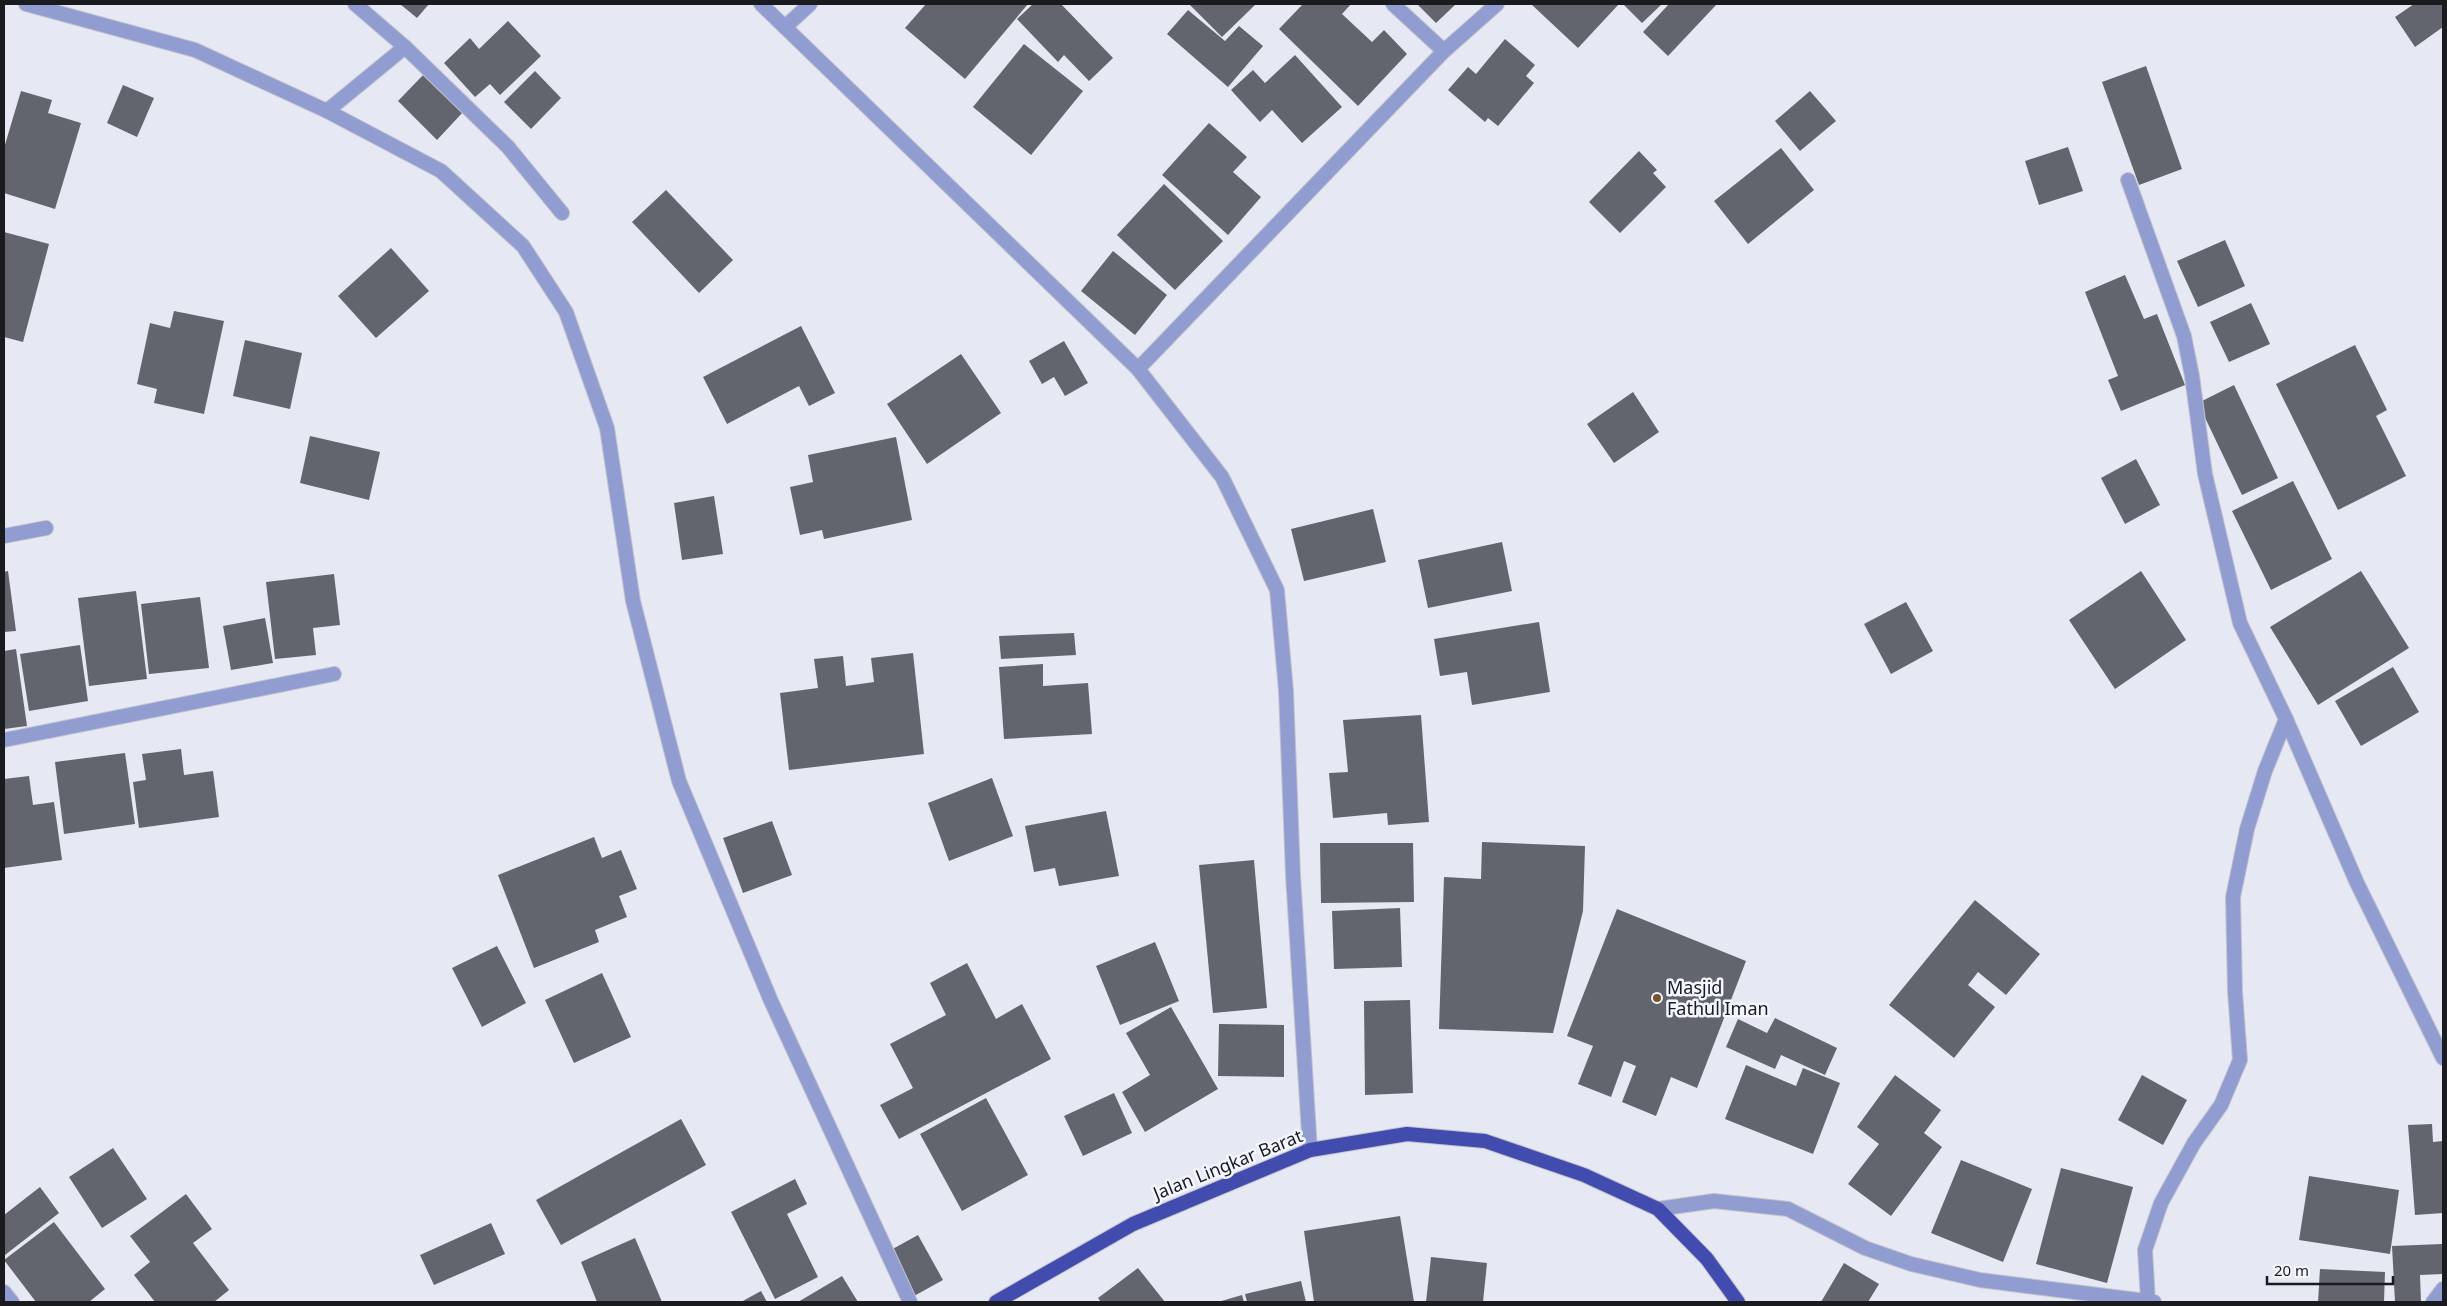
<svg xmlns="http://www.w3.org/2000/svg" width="2447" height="1306" viewBox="0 0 2447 1306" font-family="'Noto Sans',sans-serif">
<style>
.building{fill:#63656e}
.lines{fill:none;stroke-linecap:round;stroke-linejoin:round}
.minor-casing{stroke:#c1c3cd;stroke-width:16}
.tertiary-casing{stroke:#c1c3cd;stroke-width:16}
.trunk-casing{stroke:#c1c3cd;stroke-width:16}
.minor{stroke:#919dd0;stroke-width:14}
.tertiary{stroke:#919dd0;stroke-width:14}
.trunk{stroke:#424caf;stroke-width:14}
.poi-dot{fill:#75542b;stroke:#f3f6fe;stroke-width:2}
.labels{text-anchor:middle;stroke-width:5;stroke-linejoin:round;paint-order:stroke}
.poi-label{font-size:18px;fill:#1a1b1f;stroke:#f3f6fe;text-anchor:start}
.street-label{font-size:18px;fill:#1a1b1f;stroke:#f3f6fe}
</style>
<rect width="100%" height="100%" fill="#e6e8f3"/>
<g class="building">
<polygon points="400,4 429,4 417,18"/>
<polygon points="926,4 1028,4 965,79 905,28"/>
<polygon points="1033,4 1061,4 1113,58 1089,81 1064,55 1058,62 1017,19"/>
<polygon points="1189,4 1256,4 1222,37"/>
<polygon points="1303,4 1351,4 1342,14 1372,42 1384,30 1407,54 1358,106 1279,29"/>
<polygon points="1417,4 1456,4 1436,23"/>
<polygon points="1531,4 1619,4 1578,48"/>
<polygon points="1623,4 1662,4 1642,23"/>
<polygon points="1669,4 1717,4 1668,56 1643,32"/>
<polygon points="2414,4 2443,4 2443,27 2415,47 2395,17"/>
<polygon points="1188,10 1225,41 1239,26 1263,46 1228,87 1167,34"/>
<polygon points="508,21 541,56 500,95 490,84 475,97 444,63 470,38 479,49"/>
<polygon points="1505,39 1535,65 1526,76 1534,83 1498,126 1488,118 1485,122 1448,90 1468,67 1476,74"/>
<polygon points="1024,44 1083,91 1031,155 973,107"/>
<polygon points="1295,55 1342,107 1302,143 1272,110 1260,122 1231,90 1253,70 1265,83"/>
<polygon points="2146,66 2182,169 2139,185 2102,82"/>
<polygon points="535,71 561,98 531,129 504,102"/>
<polygon points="425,73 464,111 437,140 398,101"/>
<polygon points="123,85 154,98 137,137 107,123"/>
<polygon points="21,91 52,100 48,113 81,123 55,209 4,193 4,148"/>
<polygon points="1810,91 1836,121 1800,151 1775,121"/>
<polygon points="1209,123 1247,157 1233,172 1261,197 1228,235 1162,175"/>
<polygon points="2068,147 2083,191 2039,205 2025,161"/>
<polygon points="1781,148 1814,190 1748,244 1714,201"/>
<polygon points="1639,151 1657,170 1653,173 1666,187 1620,233 1589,202"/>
<polygon points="1164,184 1223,241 1175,290 1117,235"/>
<polygon points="666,190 733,260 699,293 632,222"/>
<polygon points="4,232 49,244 23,342 4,337"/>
<polygon points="2225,240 2245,286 2198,307 2177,261"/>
<polygon points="391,248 429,291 376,338 338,296"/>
<polygon points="1113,251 1167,295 1135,335 1081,291"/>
<polygon points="2125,275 2144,319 2157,314 2185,385 2121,411 2108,380 2118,376 2085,292"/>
<polygon points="2251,303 2270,344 2229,362 2210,322"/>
<polygon points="174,311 224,321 204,414 154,403 157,389 137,384 150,323 170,328"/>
<polygon points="801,326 835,393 809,406 799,386 727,424 703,377"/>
<polygon points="245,340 302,353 290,409 233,396"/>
<polygon points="1064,341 1088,383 1065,396 1054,377 1042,384 1029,361"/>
<polygon points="2355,345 2387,410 2376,416 2406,476 2338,510 2276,384"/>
<polygon points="961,354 1001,413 927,464 887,404"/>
<polygon points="2234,385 2278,478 2242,495 2198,403"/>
<polygon points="1633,392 1659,432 1614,463 1587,424"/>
<polygon points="310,436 380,452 369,500 300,483"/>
<polygon points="896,437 912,520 824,539 822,530 800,535 790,487 813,482 808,455"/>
<polygon points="2136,459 2160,505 2125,524 2101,478"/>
<polygon points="2293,481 2332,559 2271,590 2232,511"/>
<polygon points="714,496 723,554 682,560 674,503"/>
<polygon points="1373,509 1386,562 1304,581 1291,529"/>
<polygon points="1502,542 1512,591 1428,608 1418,560"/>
<polygon points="8,571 16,631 4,632 4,572"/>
<polygon points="2141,571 2186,640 2115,689 2069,620"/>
<polygon points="2361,571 2409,648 2318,705 2270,627"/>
<polygon points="334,574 340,625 313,628 316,655 275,659 266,582"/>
<polygon points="136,591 147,679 89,686 78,598"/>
<polygon points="200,597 209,668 149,674 141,604"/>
<polygon points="1906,602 1933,651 1891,674 1864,624"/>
<polygon points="265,618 273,663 231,670 223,626"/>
<polygon points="1539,622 1550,692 1472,705 1467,672 1440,676 1434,639"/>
<polygon points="1074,633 1076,655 1001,659 999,636"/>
<polygon points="80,645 88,701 29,711 20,654"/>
<polygon points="16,649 27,726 4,729 4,651"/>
<polygon points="913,653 924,754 789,770 780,693 818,688 814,659 843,656 846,686 874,682 871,658"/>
<polygon points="1043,664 1043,686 1088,683 1092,734 1004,739 999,667"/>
<polygon points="2393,667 2419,712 2361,746 2335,701"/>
<polygon points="1421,715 1429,822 1388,825 1387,813 1333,818 1329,773 1348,772 1343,720"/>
<polygon points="181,749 184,775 213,771 219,817 139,828 133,782 146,780 142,754"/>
<polygon points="125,753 135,824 64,834 55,762"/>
<polygon points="29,776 33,805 54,802 62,860 4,868 4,779"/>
<polygon points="992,778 1013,836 949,861 928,803"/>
<polygon points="1106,811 1119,876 1059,886 1055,868 1034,872 1025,826"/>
<polygon points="772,821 792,875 743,893 723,838"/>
<polygon points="594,837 602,858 621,850 637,889 619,896 627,917 595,930 599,942 534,968 498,875"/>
<polygon points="1482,842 1585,846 1583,911 1553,1033 1439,1029 1444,877 1481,879"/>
<polygon points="1320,843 1413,843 1414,902 1321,903"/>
<polygon points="1254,860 1267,1008 1213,1013 1199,865"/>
<polygon points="1975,900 2040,954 2006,995 1978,972 1968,985 1995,1007 1954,1058 1889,1005"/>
<polygon points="1400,908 1402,967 1334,969 1332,911"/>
<polygon points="1617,909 1746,961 1697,1088 1671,1077 1656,1116 1622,1102 1636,1066 1624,1061 1611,1097 1578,1084 1593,1046 1567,1036"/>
<polygon points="1155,942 1179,1001 1120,1025 1096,966"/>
<polygon points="497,946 526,1003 482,1027 452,968"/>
<polygon points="967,963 996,1019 1022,1004 1051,1059 899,1139 880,1105 913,1088 890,1044 946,1015 930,983"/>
<polygon points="602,973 631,1037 574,1063 545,1000"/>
<polygon points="1410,1000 1413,1093 1365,1095 1364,1001"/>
<polygon points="1171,1007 1218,1089 1145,1132 1122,1092 1150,1075 1126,1033"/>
<polygon points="1775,1018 1837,1048 1825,1075 1781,1055 1775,1069 1726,1047 1738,1019 1767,1033"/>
<polygon points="1219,1024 1284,1025 1284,1077 1218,1076"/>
<polygon points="1746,1065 1796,1086 1803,1068 1840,1083 1813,1154 1725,1119"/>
<polygon points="1895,1075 1941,1110 1924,1133 1942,1147 1891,1216 1848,1184 1879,1144 1857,1127"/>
<polygon points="2142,1075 2187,1100 2163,1145 2118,1120"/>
<polygon points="1114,1093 1132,1133 1083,1156 1064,1116"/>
<polygon points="986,1098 1028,1175 962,1211 920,1134"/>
<polygon points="681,1119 706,1165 561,1245 536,1200"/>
<polygon points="2432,1124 2433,1142 2443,1141 2443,1213 2415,1215 2408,1125"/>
<polygon points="113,1148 147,1199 102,1228 69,1177"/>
<polygon points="1961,1160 2032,1189 2003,1262 1931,1233"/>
<polygon points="2061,1168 2133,1187 2107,1283 2036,1264"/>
<polygon points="2309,1176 2399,1190 2390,1254 2299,1240"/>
<polygon points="795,1179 807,1204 787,1214 818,1277 775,1299 731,1212"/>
<polygon points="40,1187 59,1213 5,1255 4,1215"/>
<polygon points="186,1194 212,1229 193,1243 229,1290 214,1302 155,1302 134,1275 150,1262 130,1236"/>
<polygon points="1400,1216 1414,1302 1314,1302 1304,1231"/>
<polygon points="54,1222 105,1289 89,1302 36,1302 4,1260"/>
<polygon points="491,1223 505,1254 434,1285 420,1255"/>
<polygon points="918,1235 943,1280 914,1296 889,1251"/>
<polygon points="635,1238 662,1302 597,1302 581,1262"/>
<polygon points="2442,1244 2443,1274 2420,1275 2421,1302 2395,1302 2392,1246"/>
<polygon points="1431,1257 1487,1263 1483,1302 1426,1302"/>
<polygon points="1844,1263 1879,1284 1868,1302 1821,1302"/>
<polygon points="1138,1268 1165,1302 1101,1302 1098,1298"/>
<polygon points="2320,1269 2385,1272 2384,1302 2318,1302"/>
<polygon points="842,1276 858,1302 798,1302"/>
<polygon points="1301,1281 1306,1302 1247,1302 1245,1294"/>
<polygon points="761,1291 767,1302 741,1302"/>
<polygon points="1242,1295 1244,1302 1218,1302"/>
</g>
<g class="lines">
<g class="minor-casing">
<g id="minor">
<polyline points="355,4 405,47 508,147 562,213"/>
<polyline points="761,4 1138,369 1222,477 1277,590 1286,691 1293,875 1310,1150"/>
<polyline points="1393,4 1444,51"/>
<polyline points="785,27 810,4"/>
<polyline points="327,111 405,47"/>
<polyline points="2128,180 2184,336 2192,376 2205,474 2240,623 2286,719 2265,771 2247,829 2233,897 2235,991 2240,1060 2221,1105 2194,1143 2161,1203 2145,1250 2148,1301"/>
<polyline points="1138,369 1444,51 1497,4"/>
<polyline points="4,536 46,528"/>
<polyline points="2286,719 2357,883 2443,1058"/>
<polyline points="4,740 334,674"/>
<polyline points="1658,1209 1714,1201 1788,1209 1865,1248 1911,1264 1980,1280 2154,1302"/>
<polyline points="4,1292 12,1302"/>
<polyline points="2433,1302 2443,1289"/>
</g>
</g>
<g class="tertiary-casing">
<polyline id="tertiary" points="26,4 195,50 327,111 441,171 523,246 566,312 607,428 633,601 679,781 771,1001 910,1302"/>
</g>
<g class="trunk-casing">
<polyline id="trunk" points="996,1302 1133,1224 1310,1150 1407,1134 1485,1141 1584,1175 1658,1209 1707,1259 1738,1302"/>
</g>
<use href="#minor" class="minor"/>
<use href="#tertiary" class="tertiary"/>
<use href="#trunk" class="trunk"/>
</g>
<circle class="poi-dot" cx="1657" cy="998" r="5"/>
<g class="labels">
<g class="poi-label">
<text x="1667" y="994">Masjid<tspan x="1667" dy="21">Fathul Iman</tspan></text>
</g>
<g class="street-label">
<text transform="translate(1228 1165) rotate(-22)" y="6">Jalan Lingkar Barat</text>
</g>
</g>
<rect width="2447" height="1306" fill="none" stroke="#1a1b1f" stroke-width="10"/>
<path d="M2267 1276v8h126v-8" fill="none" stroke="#1a1b1f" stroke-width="2.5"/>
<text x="2274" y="1276" font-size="15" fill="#1a1b1f" stroke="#f3f6fe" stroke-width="4" paint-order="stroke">20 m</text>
</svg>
